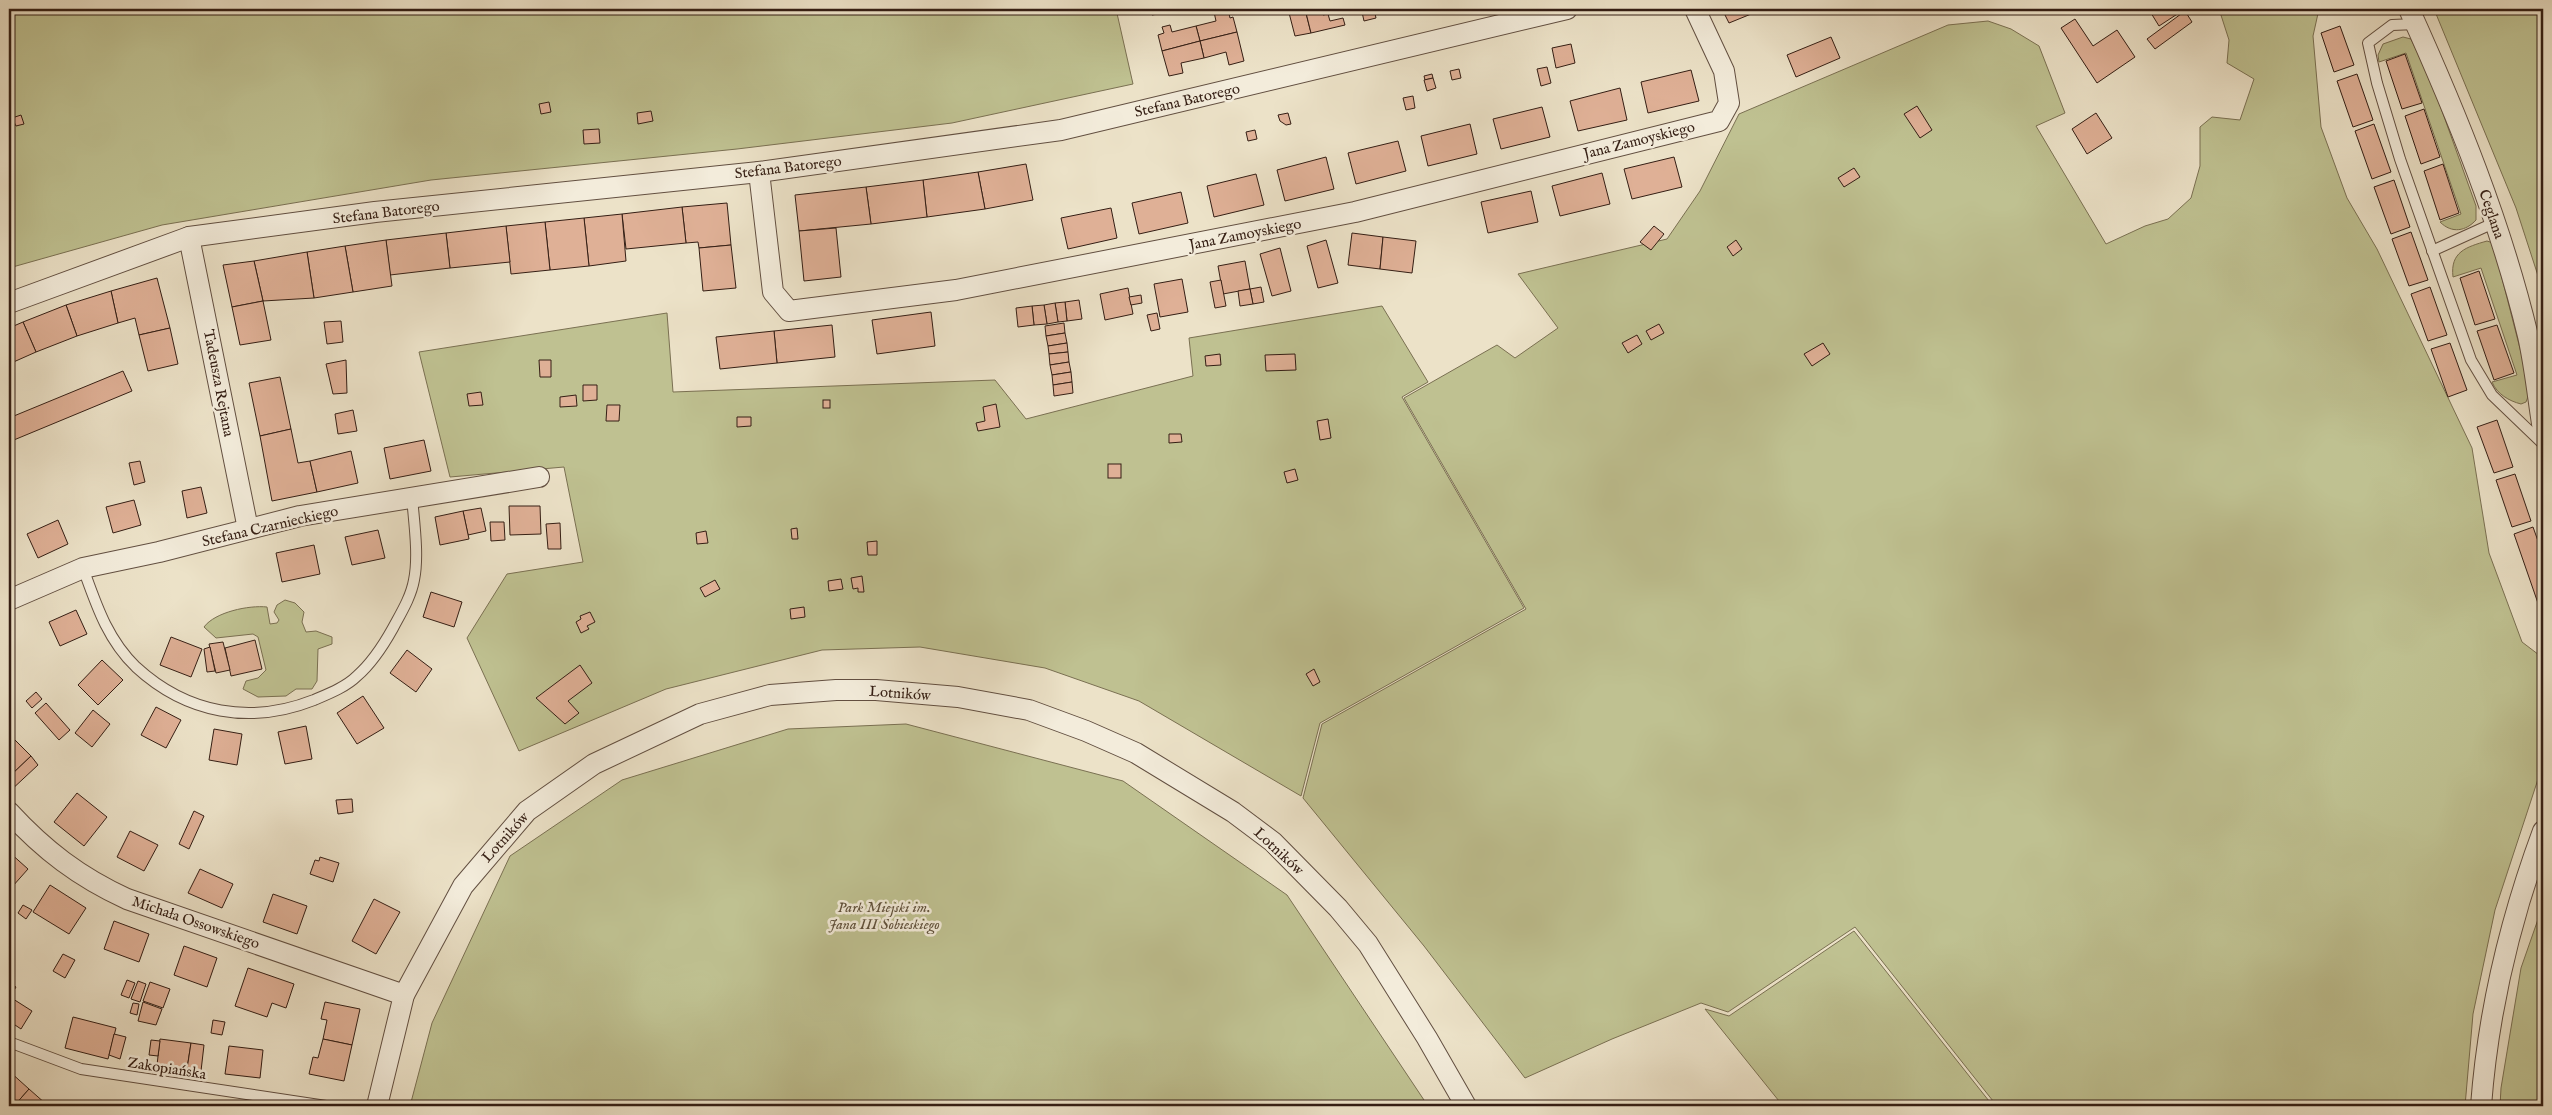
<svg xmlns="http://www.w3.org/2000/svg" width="2552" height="1115" viewBox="0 0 2552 1115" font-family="'IM FELL English',serif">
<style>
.green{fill:#bfc191;stroke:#7a7052}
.building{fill:#dfb096;stroke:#341e14}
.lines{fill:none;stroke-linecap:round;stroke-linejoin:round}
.service-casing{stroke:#624f41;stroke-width:12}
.minor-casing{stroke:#624f41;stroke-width:22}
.service{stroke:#f3ecdb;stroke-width:10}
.minor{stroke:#f3ecdb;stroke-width:20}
.labels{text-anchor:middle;stroke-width:5;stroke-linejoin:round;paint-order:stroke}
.street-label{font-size:15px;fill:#341e14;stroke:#f3ecdb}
.park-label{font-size:15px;font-style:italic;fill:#5e4f3a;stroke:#f3ecdb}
</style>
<rect width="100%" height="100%" fill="#ece2c8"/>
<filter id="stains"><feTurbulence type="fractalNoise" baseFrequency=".004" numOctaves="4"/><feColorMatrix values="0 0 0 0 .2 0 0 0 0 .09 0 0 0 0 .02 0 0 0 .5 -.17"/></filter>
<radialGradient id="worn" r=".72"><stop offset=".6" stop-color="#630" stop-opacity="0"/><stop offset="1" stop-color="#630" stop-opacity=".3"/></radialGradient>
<g class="green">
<polygon points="9,9 1116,9 1133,84 952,123 737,149 431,180 162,225 9,268"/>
<polygon points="2219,9 2319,9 2313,36 2321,127 2347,198 2377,249 2472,448 2489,553 2522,642 2543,658 2543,764 2495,910 2473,1014 2465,1106 1997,1106 1855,927 1728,1012 1701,1003 1612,1039 1525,1078 1424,946 1303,798 1322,724 1526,609 1404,398 1497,345 1515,358 1558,328 1518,274 1667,239 1700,191 1739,114 1948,25 1988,21 2011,29 2039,46 2065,113 2036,126 2106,244 2145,226 2168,219 2191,198 2200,166 2200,127 2212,117 2240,120 2254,79 2227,63 2229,40"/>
<polygon points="2434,9 2543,9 2543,291 2516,208"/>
<path d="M2403 37 2411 39 2431 80 2476 206V220C2466 231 2452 234 2440 222L2461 214 2406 53 2379 62 2378 55 2383 44Z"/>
<path d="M2487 241 2493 243 2526 372 2529 394 2526 402 2521 404C2509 401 2497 394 2492 382L2517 375 2481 268 2453 277C2450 252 2466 247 2487 241Z"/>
<polygon points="1382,306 1428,382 1402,397 1524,608 1320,723 1301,796 1139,701 1045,668 920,647 822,650 666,689 519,751 467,638 507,574 583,562 564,467 450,477 419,352 667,313 673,392 995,380 1026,419 1193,376 1189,338"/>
<path d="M285 600 295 603 304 612 302 622 306 632 316 631 332 637V644L318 649 317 681 312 689H296L286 696 258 697 243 689 246 681 258 678 266 670 258 637 253 634 216 638 204 627C215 612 249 605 267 607L270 624 277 623 279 620 274 612 277 605Z"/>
<polygon points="906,724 1123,781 1287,895 1428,1106 410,1106 432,1023 510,856 622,780 788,729"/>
<polygon points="2543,905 2543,1106 2500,1106 2501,1088 2521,968"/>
<polygon points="1854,931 1989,1101 1994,1106 1783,1106 1705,1009 1729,1016"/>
</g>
<g class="building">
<polygon points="1150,9 1168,9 1169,12 1152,15"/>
<polygon points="1228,9 1230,18 1233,17 1237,32 1200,41 1196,26 1216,21 1214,12"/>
<polygon points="1288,9 1305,9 1311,33 1295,36"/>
<polygon points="1305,9 1321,9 1323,15 1328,14 1330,21 1343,18 1345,25 1311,33"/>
<polygon points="1374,9 1376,18 1364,21 1362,12"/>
<polygon points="1385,9 1400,9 1401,11 1386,14"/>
<polygon points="1722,9 1754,9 1756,12 1729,23"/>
<polygon points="2157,9 2180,9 2182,11 2159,26 2151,13"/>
<polygon points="2185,11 2192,22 2155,49 2147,39"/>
<polygon points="2075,19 2093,46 2117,30 2135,57 2097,83 2061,28"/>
<polygon points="1170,25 1172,32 1196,26 1200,41 1162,51 1158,35 1164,33 1162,27"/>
<polygon points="2340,26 2354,65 2334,72 2321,33"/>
<polygon points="1237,32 1244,61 1229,65 1226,52 1204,58 1200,41"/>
<polygon points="1831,37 1840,58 1796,77 1787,55"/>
<polygon points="1200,41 1204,58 1181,63 1183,73 1169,76 1162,51"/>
<polygon points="1571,44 1575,63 1556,68 1552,48"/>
<polygon points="2405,54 2422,103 2402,109 2386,61"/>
<polygon points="1547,67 1551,83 1541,86 1537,69"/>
<polygon points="1459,69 1461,78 1452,80 1450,71"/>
<polygon points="1691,70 1699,101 1648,113 1641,82"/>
<polygon points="1432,74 1433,78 1425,80 1424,76"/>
<polygon points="2357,74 2373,120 2353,127 2337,81"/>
<polygon points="1433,78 1436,88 1427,91 1424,80"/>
<polygon points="1620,88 1627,120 1578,131 1570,101"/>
<polygon points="1413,96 1415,108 1406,110 1403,98"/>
<polygon points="549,102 551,112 541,114 539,104"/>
<polygon points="1917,106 1932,130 1920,138 1904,114"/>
<polygon points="1542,107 1550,137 1501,149 1493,119"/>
<polygon points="2424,109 2440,157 2421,164 2405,116"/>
<polygon points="651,111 653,121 638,124 637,113"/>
<polygon points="1288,113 1291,124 1286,125 1280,121 1278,115"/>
<polygon points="2096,113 2112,138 2087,154 2072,129"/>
<polygon points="21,115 24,124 16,126 12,118"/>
<polygon points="1470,124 1477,154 1428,166 1421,136"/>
<polygon points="2374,124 2391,172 2372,179 2355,131"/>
<polygon points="599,129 600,143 584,144 583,130"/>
<polygon points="1255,130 1257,139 1248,141 1246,132"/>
<polygon points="1398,141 1406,171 1356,184 1348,153"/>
<polygon points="1326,157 1334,189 1285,201 1277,170"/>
<polygon points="1674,157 1682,187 1632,199 1624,169"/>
<polygon points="1026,164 1033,200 985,209 978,172"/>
<polygon points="2443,164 2459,213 2440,220 2424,171"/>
<polygon points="1854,168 1860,177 1844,187 1838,178"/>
<polygon points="978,172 985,209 927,217 923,180"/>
<polygon points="1602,173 1610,204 1560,216 1552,186"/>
<polygon points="1256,174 1264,205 1214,217 1207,186"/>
<polygon points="923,180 927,217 871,224 866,187"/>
<polygon points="2394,180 2410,227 2391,234 2374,187"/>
<polygon points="866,187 871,224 799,231 795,195"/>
<polygon points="1531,191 1538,222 1488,233 1481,202"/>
<polygon points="1181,192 1188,223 1139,234 1132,203"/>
<polygon points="727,203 731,245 699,248 698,242 686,243 682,207"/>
<polygon points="682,207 686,243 626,249 622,214"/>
<polygon points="1111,208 1117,238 1068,249 1061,218"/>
<polygon points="622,214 626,261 589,266 584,218"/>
<polygon points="584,218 589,266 550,270 545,222"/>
<polygon points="545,222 550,270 511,274 506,226"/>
<polygon points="506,226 510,262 450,268 446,233"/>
<polygon points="1654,226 1664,234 1651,250 1640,242"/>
<polygon points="836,228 841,277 804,281 799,231"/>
<polygon points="2411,232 2428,280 2409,286 2392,239"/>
<polygon points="446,233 450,268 390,275 386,240"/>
<polygon points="1352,233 1383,237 1380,269 1348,265"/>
<polygon points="1383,237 1416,241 1412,273 1380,269"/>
<polygon points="386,240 392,286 353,292 345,246"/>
<polygon points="1326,240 1338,283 1318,288 1307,246"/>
<polygon points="1736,240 1742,249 1733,256 1727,247"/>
<polygon points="731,245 736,288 703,291 699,248"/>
<polygon points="345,246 353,292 314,298 307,252"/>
<polygon points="1280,248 1291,291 1272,296 1260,254"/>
<polygon points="307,252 314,298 263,301 254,261"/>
<polygon points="254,261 263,301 232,307 223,265"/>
<polygon points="1245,261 1250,289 1223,294 1218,266"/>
<polygon points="2479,271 2495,319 2475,325 2460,278"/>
<polygon points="157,278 170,328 139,335 135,318 118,323 111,291"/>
<polygon points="1182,279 1188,312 1160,317 1154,284"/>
<polygon points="1221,280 1226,306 1215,308 1210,282"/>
<polygon points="1261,287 1264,302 1253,304 1250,289"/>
<polygon points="2430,287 2447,335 2428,341 2411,294"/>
<polygon points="1128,288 1133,314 1105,320 1100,294"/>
<polygon points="1250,289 1253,304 1240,306 1238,291"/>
<polygon points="111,291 118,323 77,336 66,305"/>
<polygon points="1141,295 1142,303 1131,305 1129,297"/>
<polygon points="1079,300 1082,319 1067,321 1065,302"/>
<polygon points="263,301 271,340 240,345 232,307"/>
<polygon points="1065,302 1067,321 1058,322 1055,303"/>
<polygon points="1055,303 1058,322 1047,324 1044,305"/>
<polygon points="66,305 77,336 36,352 23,322"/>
<polygon points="1044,305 1047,324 1034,325 1032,306"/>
<polygon points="1032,306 1034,325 1018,327 1016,308"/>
<polygon points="931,312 935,346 877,354 872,320"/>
<polygon points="1157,313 1160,329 1151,331 1147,315"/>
<polygon points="341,321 343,342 327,344 324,322"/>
<polygon points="23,322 36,352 9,364 9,328"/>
<polygon points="1064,323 1065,333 1046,336 1045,326"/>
<polygon points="1659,324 1664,333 1651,340 1646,331"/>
<polygon points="832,325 835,357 777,363 774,331"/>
<polygon points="2497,325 2514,373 2494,380 2477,331"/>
<polygon points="170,328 178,364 148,371 139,335"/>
<polygon points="774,331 777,363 720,369 716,337"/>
<polygon points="1065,333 1067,343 1048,346 1046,336"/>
<polygon points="1637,335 1642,344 1628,353 1622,343"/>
<polygon points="1067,343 1068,352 1049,354 1048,346"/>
<polygon points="1823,343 1830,354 1812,366 1804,354"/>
<polygon points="2450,343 2467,390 2448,397 2431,349"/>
<polygon points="1068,352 1069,362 1050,365 1049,354"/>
<polygon points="1220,354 1221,365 1206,366 1205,356"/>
<polygon points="1295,354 1296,370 1266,371 1265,355"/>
<polygon points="346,360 347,393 333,394 326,364"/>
<polygon points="539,360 551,360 551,377 540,377"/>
<polygon points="1069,362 1071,372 1052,375 1050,365"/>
<polygon points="123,371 132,391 9,442 9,418"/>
<polygon points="1071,372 1072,382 1053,385 1052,375"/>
<polygon points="280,377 291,429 260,436 249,383"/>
<polygon points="1072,382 1073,393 1054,396 1053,385"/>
<polygon points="583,385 597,385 597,400 583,401"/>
<polygon points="481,392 483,405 469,406 467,394"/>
<polygon points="576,395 577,406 560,407 560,397"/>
<rect x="823" y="400" width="7" height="8"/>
<polygon points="996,404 1000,427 978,431 976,423 985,421 983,407"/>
<polygon points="607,405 620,405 619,421 606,421"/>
<polygon points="353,410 357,431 338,434 335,414"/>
<polygon points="737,417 751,417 751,426 737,427"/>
<polygon points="1328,419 1331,438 1320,440 1317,421"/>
<polygon points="2497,420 2513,467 2494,473 2477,427"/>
<polygon points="291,429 298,463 310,461 317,492 272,501 260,436"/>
<polygon points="1169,434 1181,434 1182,442 1169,443"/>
<polygon points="424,440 431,471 390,479 384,448"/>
<polygon points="351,451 358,483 317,492 310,461"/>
<polygon points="140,461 145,482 134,485 129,463"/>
<rect x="1108" y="464" width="13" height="14"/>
<polygon points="1295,469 1298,480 1287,483 1284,472"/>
<polygon points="2515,474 2531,521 2512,527 2496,480"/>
<polygon points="201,487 207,513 187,518 182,491"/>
<polygon points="134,500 141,525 113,533 106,507"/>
<polygon points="509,506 540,506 541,534 510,535"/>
<polygon points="481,508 486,531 468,535 463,511"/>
<polygon points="463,511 469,539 440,545 435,517"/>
<polygon points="58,520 68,544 38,558 27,534"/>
<polygon points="490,522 504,522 505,540 491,541"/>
<polygon points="560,523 561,549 548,549 546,524"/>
<polygon points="2533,527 2543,555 2543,608 2540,609 2514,534"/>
<polygon points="797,528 798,539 792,539 791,529"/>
<polygon points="378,530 385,558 352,565 345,537"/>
<polygon points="706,531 708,543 697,544 696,533"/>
<polygon points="877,541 877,555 868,555 867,542"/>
<polygon points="314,545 320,574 282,582 276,553"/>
<polygon points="862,576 864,592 858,592 858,588 853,589 851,578"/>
<polygon points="841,579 843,589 829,591 828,581"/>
<polygon points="715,580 720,589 705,597 700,588"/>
<polygon points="431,592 462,602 454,627 423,617"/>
<polygon points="804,607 805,617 791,619 790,609"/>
<polygon points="76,610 87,634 60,646 49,622"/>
<polygon points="590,612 595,622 587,626 589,629 581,633 576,622 581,619 580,616"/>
<polygon points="171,637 202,649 191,677 160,665"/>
<polygon points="255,640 262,669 231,676 225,648"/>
<polygon points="223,642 230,670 216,673 209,644"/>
<polygon points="210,647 215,671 207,672 204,649"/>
<polygon points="407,650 432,669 416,692 390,673"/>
<polygon points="102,660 123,680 98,705 78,685"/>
<polygon points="580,665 592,683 568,701 579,713 565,724 536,698"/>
<polygon points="1314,669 1320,682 1313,686 1306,674"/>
<polygon points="36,692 42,699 32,708 26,701"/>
<polygon points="363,696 384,728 357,744 337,713"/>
<polygon points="46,703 70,730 59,740 35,713"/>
<polygon points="156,707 181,720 166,748 141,735"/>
<polygon points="93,710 110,724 92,747 75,733"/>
<polygon points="306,726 312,759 285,764 278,732"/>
<polygon points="214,729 242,734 237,765 209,760"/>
<polygon points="13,738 31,756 10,776 9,742"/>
<polygon points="31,756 38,765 9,792 9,777"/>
<polygon points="77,793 107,817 84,846 54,822"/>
<polygon points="352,799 353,812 338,814 336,800"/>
<polygon points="194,811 204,816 189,849 179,844"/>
<polygon points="130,831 158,845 144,871 117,857"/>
<polygon points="9,852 28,869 12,887 9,883"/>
<polygon points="320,857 339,863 333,882 310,874 315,860 319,861"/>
<polygon points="200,869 233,884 222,908 188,893"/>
<polygon points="50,885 86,908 69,934 33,912"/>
<polygon points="273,894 307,906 297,934 263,922"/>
<polygon points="374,899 400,912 376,954 352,941"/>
<polygon points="23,905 32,910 26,919 18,913"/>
<polygon points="114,921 149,934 139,962 104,949"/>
<polygon points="184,946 217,958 207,987 174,975"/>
<polygon points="63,954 75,960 65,978 53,971"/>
<polygon points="248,968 294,984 286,1008 272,1003 267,1017 235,1006"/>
<polygon points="127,980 135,983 129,998 121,995"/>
<polygon points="138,981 146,984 140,1002 131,999"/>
<polygon points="9,982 16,987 10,997 32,1011 21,1029 9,1021"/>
<polygon points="150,982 170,989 163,1008 143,1001"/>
<polygon points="143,1002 162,1009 156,1025 138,1021"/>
<polygon points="325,1002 360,1009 352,1045 323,1039 327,1020 321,1019"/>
<polygon points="133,1003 139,1004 137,1015 130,1013"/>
<polygon points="73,1017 116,1028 108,1059 65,1048"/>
<polygon points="213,1020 225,1022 222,1035 211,1033"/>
<polygon points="114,1034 126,1037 120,1059 109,1055"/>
<polygon points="160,1039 191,1043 187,1069 157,1065"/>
<polygon points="323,1039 352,1045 344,1081 309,1074 313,1057 318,1058"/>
<polygon points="151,1040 160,1041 158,1056 149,1055"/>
<polygon points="191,1043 204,1045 201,1071 187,1069"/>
<polygon points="229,1046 263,1050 260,1078 225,1074"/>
<polygon points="9,1071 29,1089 14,1106 9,1106"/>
<polygon points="29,1089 46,1104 44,1106 14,1106"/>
</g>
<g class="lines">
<g class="service-casing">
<g id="service">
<polyline points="2416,24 2392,25 2368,43 2377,83 2400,159 2471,360 2492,395 2543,444"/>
<polyline points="2432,251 2496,222"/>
<path d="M83 568C96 604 107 639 136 667 187 714 251 725 314 700 328 694 346 687 357 676 372 663 383 646 393 628 401 613 411 597 414 580 419 556 414 522 412 497"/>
<polyline points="9,1042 81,1069 326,1106"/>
</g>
</g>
<g class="minor-casing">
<g id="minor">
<path d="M2409 9C2457 115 2501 223 2528 336 2535 367 2538 399 2543 430"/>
<polyline points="759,172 773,292 789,311 956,290 1355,212 1719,121 1729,103 1724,71 1695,9"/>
<polyline points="189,237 248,529"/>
<polyline points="9,303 189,237 375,212 759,172 1061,130 1567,9"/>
<polyline points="9,600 83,568 159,552 300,516 539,477"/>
<path d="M9 812C44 850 79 877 127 899L404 995"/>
<polyline points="377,1106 404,995 463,886 527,811 594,764 700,714 770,695 836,690 876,690 958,697 1029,710 1086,731 1136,753 1233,812 1273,842 1338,908 1368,944 1427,1038 1466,1106"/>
<path d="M2481 1106C2488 1012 2510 920 2543 831"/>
</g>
</g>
<use href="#service" class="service"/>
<use href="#minor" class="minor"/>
</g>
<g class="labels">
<g class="street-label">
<text transform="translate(1187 100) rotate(-13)" y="5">Stefana Batorego</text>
<text transform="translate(1639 140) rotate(-14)" y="5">Jana Zamoyskiego</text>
<text transform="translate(788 167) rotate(-7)" y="5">Stefana Batorego</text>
<text transform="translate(386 212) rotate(-7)" y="5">Stefana Batorego</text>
<text transform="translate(2492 214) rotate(71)" y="5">Ceglana</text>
<text transform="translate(1245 234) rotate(-11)" y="5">Jana Zamoyskiego</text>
<text transform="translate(219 383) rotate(79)" y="5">Tadeusza Rejtana</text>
<text transform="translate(270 526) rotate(-13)" y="5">Stefana Czarnieckiego</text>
<text transform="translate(900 693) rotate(4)" y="5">Lotników</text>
<text transform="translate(505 837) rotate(-48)" y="5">Lotników</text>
<text transform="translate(1279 851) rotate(43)" y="5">Lotników</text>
<text transform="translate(196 922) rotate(19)" y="5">Michała Ossowskiego</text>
<text transform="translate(167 1068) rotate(9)" y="5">Zakopiańska</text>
</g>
<g class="park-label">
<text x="884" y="912">Park Miejski im.<tspan x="884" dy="17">Jana III Sobieskiego</tspan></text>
</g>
</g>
<rect width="2552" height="1115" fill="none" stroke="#ece2c8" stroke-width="30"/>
<rect x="10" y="10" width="2532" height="1095" fill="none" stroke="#341e14" stroke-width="2.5"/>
<rect x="15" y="15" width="2522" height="1085" fill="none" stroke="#341e14"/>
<rect width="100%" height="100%" filter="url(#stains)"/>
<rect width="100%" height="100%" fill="url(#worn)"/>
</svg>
